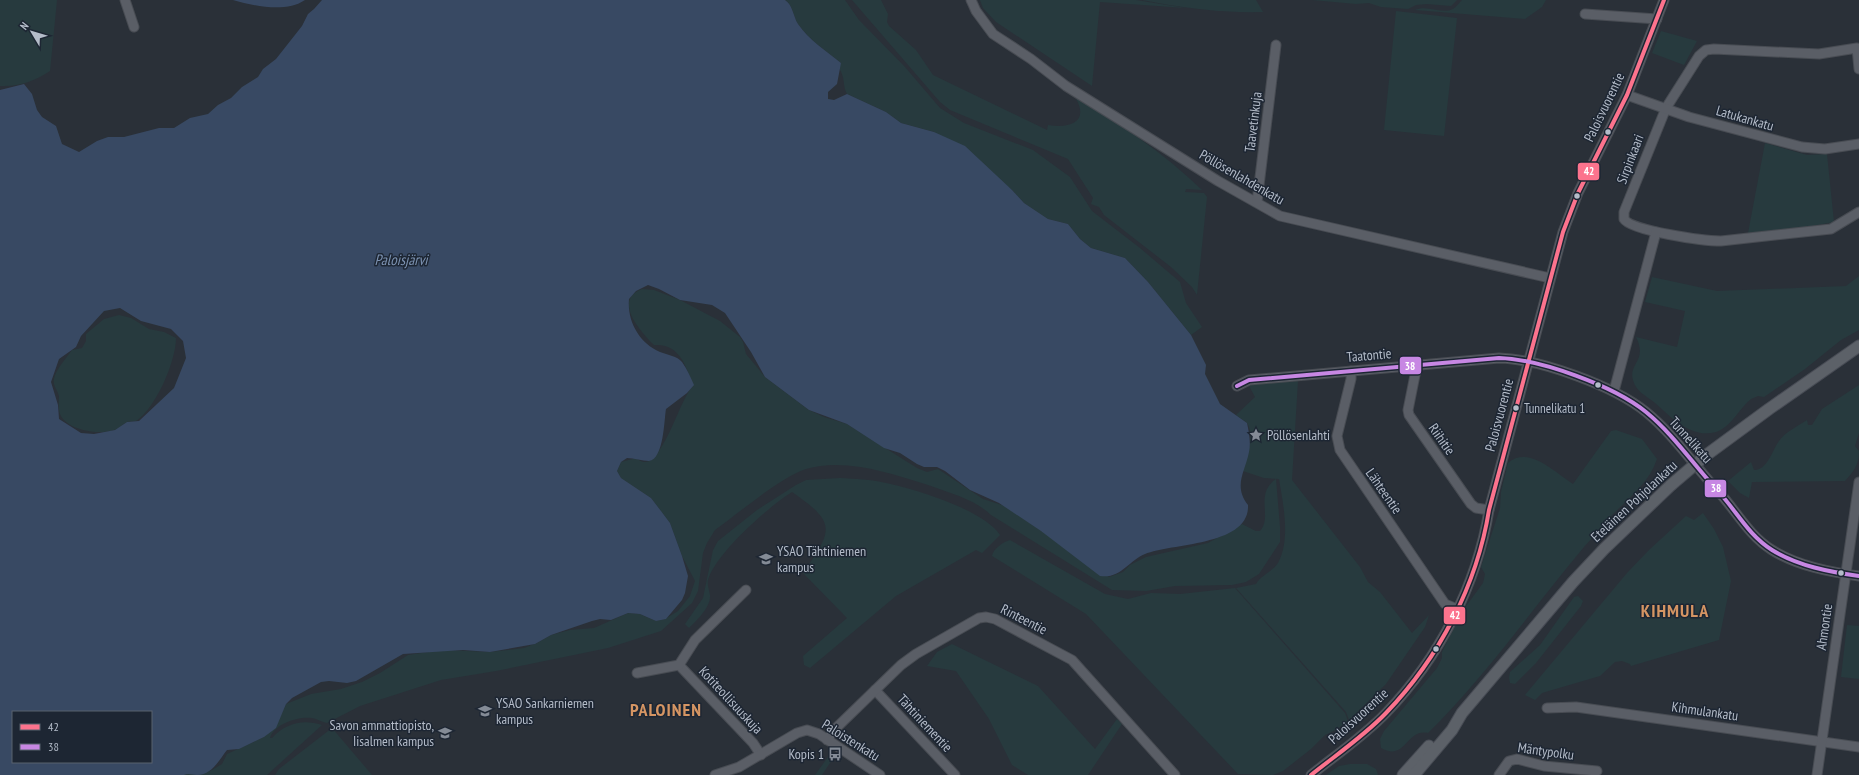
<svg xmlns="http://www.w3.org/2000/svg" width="1859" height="775" viewBox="0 0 1859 775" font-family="'PT Sans Narrow',sans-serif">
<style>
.green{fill:#273a3e}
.water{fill:#384963;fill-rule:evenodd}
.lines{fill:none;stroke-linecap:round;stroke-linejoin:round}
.minor-casing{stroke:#484c53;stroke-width:11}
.major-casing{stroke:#484c55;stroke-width:13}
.minor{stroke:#5a5e66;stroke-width:9}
.major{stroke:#5c6168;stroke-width:11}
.major-bridge-casing{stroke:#484c55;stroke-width:13;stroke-linecap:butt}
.major-bridge{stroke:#5c6168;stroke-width:11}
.bus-1-casing{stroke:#1d2633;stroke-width:7}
.bus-2-casing{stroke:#1d2633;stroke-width:7}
.bus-1{stroke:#fc738d;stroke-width:4}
.bus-2{stroke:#c787e3;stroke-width:4}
.bus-dot{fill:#b4bcc9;stroke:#1d2633;stroke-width:1.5}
.labels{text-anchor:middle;stroke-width:3;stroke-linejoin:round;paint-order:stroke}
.bus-label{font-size:13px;fill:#b4bcc9;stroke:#1d2633;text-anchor:start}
.street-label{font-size:14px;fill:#b4bcc9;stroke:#1d2633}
.poi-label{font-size:14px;fill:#b4bcc9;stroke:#1d2633;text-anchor:start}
.water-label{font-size:15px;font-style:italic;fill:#7c92b1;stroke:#1d2633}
.district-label{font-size:18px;font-weight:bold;letter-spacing:1px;fill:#d59563;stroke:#1d2633}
.line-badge{stroke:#1d2633;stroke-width:1.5}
.badge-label{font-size:11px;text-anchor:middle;font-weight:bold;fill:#fff}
</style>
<rect width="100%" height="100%" fill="#2a3038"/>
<g class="green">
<path d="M0 0H57L50 71C35 81 19 87 0 86Z"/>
<path d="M785 0H845L859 20 905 67 940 108 964 123 1033 150 1070 177 1092 211 1140 248 1180 282 1186 303 1202 327 1191 335 1148 282 1125 258 1091 248 1080 239 1068 224 1048 219 1024 203 1012 190 934 132 901 123 886 112 847 94C842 85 846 79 839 68L841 63C826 51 809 40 798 24 793 16 793 5 785 0Z"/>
<path d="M852 0H881L888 14 887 22 889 26 916 50 933 75 1047 130 1048 125C1073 129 1091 120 1073 94 1118 123 1163 152 1202 190L1186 189 1185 192 1204 193 1207 197 1197 295 1192 287 1171 267 1104 215 1099 207 1091 204 1093 198 1068 159 950 110 940 102Z"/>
<polygon points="980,0 1136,0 1186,8 1100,2 1092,86 996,22 983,8"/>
<path d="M1142 0H1256L1263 12C1223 13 1181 8 1142 0Z"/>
<polygon points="1312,0 1457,0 1451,6 1427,4 1416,5 1408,9 1381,7 1369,3 1356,4"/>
<path d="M1462 0H1546L1542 7 1525 19 1415 10C1427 4 1442 15 1453 9 1456 7 1459 3 1462 0Z"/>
<polygon points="1396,11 1457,18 1444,136 1384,130"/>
<polygon points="1661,31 1697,41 1684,65 1652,53"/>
<polygon points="1765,143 1807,155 1827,154 1834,222 1795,229 1748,233"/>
<path d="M1859 276V330L1841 340 1805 369 1764 397 1758 396 1751 399C1739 409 1731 427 1716 432 1691 439 1671 417 1655 403 1647 396 1636 392 1633 380 1628 363 1648 361 1636 337L1677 347 1685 311 1645 302 1652 277 1717 291 1846 286Z"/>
<path d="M642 289 654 290 680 300 720 321 740 337 743 342 746 354 765 377 809 410 824 417 847 424 917 468 927 472 938 469 983 499 1005 506 1109 577 1123 572 1130 565 1146 557 1208 543 1242 524 1256 531H1260C1273 517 1254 494 1276 479L1280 527V542L1259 574 1246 582 1232 585 1175 586 1146 591 1112 590 991 515C974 499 952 494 931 486 894 474 845 457 806 469 779 478 739 513 715 530L707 543 703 553 698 591 692 603 661 631 608 648 496 671 441 680 360 706 327 723C322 722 317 719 312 718 298 716 274 724 270 738H272C286 723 303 719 322 725L267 775H184L190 773 198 775 212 770 222 764 227 754 264 737 280 717 286 704 311 694 341 689 362 682 380 673 408 655 442 650 490 652 524 648 537 643 551 635 570 630 594 628 628 613 640 614 656 621 665 619 678 611 690 596 695 581 682 556 670 523 651 498 621 478 617 471 621 462 636 458C642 463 647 463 653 459 657 456 659 450 662 446 674 427 680 403 693 385 686 367 680 343 654 345 641 332 612 300 642 289Z"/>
<path d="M119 315 131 318 149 329 164 332 176 338C176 361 156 408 136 421 133 422 130 421 127 422 122 424 119 429 114 430 101 435 73 431 63 419 57 412 59 403 59 396 58 392 55 388 54 384 52 373 66 359 72 350L82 348 86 341V334L104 319Z"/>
<path d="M1298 381 1292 480 1360 567 1368 582 1380 592 1412 633 1429 615 1425 627 1386 684 1349 720 1346 712 1236 588 1256 584C1261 575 1272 572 1278 563 1291 539 1283 504 1279 479L1264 478 1243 471C1245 458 1256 437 1247 423 1244 420 1239 418 1236 415L1255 397 1248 384Z"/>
<path d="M1859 385V433L1855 446 1859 451C1859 465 1854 471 1845 481L1752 482 1749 498 1740 493 1728 481 1751 462 1754 470C1767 471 1773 449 1779 441 1785 432 1798 426 1807 420L1808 425H1812L1822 409Z"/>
<path d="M1616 430 1642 439 1657 459C1649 483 1630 497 1612 515 1603 525 1594 536 1584 547 1532 609 1486 676 1428 733 1406 728 1406 762 1381 748L1380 739 1384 731 1437 668 1442 658V652L1461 613 1483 583 1485 574 1481 567 1500 508 1501 492 1508 463C1529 445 1555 473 1573 484L1611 431Z"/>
<path d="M840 478C855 479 871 479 886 483 915 489 984 510 1000 535L982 553 976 550 896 596 810 668 804 665 803 656 847 618 803 573C833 530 837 523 792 492 768 507 719 551 709 577 706 584 709 588 710 595 711 607 697 620 689 628L685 624 703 598 713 550 718 541 757 510 796 485 806 480Z"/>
<polygon points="1703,513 1714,529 1723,547 1731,581 1719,640 1631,666 1630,664 1622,661 1615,662 1600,676 1542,693 1535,700 1525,695 1627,573 1649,550 1686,516 1694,520"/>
<path d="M1010 540 1105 594 1128 599 1151 593 1180 594 1235 588 1345 713 1348 721 1336 730 1325 735 1311 749 1283 771 1273 775 1238 774 1086 614 992 556C993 549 1003 542 1010 540Z"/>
<polygon points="1578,596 1583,601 1581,606 1536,663 1515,684 1510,683 1509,678 1510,672 1540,645 1574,597"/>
<polygon points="1847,625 1859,626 1859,679 1841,677"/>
<polygon points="952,644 1038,686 1095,749 1117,719 1122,724 1088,775 1028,775 1012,765 989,719 956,671 927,666 937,652"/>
<polygon points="332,728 372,775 275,775 279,769"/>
<polygon points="828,757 832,760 822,775 815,775"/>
<polygon points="1350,764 1367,764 1376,769 1378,775 1326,775 1339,766"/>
</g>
<g class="water">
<path d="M233 0H305C286 13 254 6 233 0Z"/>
<path d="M322 0H785C793 5 793 16 798 24 809 40 826 51 841 63L837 84 828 92V99L834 100 847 94 886 112 901 123 934 132 965 146 1012 190 1024 203 1048 219 1068 224 1080 239 1091 248 1125 258 1148 282 1191 335 1206 365 1205 374 1220 404 1247 423C1249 432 1251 443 1249 452 1245 472 1233 486 1248 505 1250 546 1172 543 1145 554 1128 561 1121 579 1100 576L1041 531 999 503 970 490 945 471 937 467H924L917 464 900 453 884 448 847 424 809 410 765 377 751 352 725 313 712 305 680 300 659 289 648 285 636 291 629 299C627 321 639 343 660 352 668 355 677 356 682 362 687 369 691 378 694 385L687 393 666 409C664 420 664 459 649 461 642 461 634 458 627 458L621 462 617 471 621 478 651 498 661 511 670 523 682 556 688 576 685 593 682 600 666 619 656 621 640 614 628 613 611 620 600 619 592 621 551 635 535 644 490 652 463 650 403 654 356 681 347 683 329 681 321 682 292 698 286 704 276 728 264 737 239 749 227 750C219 760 212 775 197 775 192 775 189 773 184 775H0V90L24 84 32 94 37 110 42 117 56 126 62 144 79 152 97 141 108 137H124L159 128H174L190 118 208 114 218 105 231 98 242 87 258 77 263 69 276 59 302 26 308 14 314 9ZM120 308 141 321 171 329 183 341 186 358 174 388 139 421 127 422 115 430 94 434 81 433 59 419 58 405 51 382 59 359 76 347 81 336 104 311ZM13 712H151V762H13Z"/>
</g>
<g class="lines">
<g class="minor-casing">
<g id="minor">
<polyline points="125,0 134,27"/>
<polyline points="971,0 976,11 993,34 1031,59 1066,86 1218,181 1280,216 1550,278"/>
<polyline points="1585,14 1657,19"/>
<path d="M1859 69 1857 48 1819 54 1714 49 1706 50 1699 56 1666 108 1624 212V219C1631 231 1705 241 1721 241L1831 229 1859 212"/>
<polyline points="1627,95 1689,117 1802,147 1825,149 1859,144"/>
<polyline points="1257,202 1276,45"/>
<polyline points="1417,365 1408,410 1409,415 1471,504 1476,508 1489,510"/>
<polyline points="1351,371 1351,379 1337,436 1340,450 1445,604 1457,609"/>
<path d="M1237 386 1249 380 1499 358C1540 359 1614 386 1646 412 1673 434 1693 464 1717 490 1736 510 1748 535 1772 550 1798 566 1830 572 1859 576"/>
<polyline points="1614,391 1656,232"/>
<polyline points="679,665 753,743 761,755"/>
<polyline points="637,673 679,665 695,640 746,590"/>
<polyline points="875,690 955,775"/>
<polyline points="1547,708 1576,707 1859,747"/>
<polyline points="827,740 834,730 901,665 916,654 979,618 986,617 995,619 1072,660 1175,775"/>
<polyline points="715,775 739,767 797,733 807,730 819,734 880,775"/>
<path d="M1311 775C1336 755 1364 736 1386 713 1439 658 1477 585 1489 510L1563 232 1578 193 1627 95 1664 0"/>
<polyline points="1499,775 1509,761 1517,759 1544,766 1597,771"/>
<polyline points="1817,775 1859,482"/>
</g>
</g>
<g class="major-casing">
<g id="major">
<polyline points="1705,456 1769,409 1859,346"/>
<polyline points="1403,775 1429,746"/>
<polyline points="1414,775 1452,730 1462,713 1573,582 1604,549 1671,485"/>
</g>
</g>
<use href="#minor" class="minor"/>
<use href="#major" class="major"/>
<g class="major-bridge-casing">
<polyline id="major-bridge" points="1671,485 1705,456"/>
</g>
<use href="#major-bridge" class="major-bridge"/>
<g class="bus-1-casing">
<path id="bus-1" d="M1311 775C1336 755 1364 736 1386 713 1439 658 1477 585 1489 510L1563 232 1578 193 1627 95 1664 0"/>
</g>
<g class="bus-2-casing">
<path id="bus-2" d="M1237 386 1249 380 1499 358C1540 359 1614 386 1646 412 1673 434 1693 464 1717 490 1736 510 1748 535 1772 550 1798 566 1830 572 1859 576"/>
</g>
<use href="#bus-1" class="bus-1"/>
<use href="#bus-2" class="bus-2"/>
</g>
<defs>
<g id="sight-bare" transform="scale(1.08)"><path d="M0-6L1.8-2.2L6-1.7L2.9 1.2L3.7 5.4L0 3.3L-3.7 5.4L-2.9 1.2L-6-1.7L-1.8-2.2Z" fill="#848b96" stroke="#1d2633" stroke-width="2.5" paint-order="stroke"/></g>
<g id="school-bare" transform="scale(1.08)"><path d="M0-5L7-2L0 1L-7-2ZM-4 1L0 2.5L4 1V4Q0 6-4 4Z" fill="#848b96" stroke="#1d2633" stroke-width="2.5" paint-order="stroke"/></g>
<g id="bus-bare" transform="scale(1.08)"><path d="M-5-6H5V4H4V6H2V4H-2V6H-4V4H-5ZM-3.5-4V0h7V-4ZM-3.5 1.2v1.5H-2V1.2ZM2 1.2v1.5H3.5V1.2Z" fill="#848b96" stroke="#1d2633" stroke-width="2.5" paint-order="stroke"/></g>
</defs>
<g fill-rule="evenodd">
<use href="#sight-bare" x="1256" y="435"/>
<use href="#school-bare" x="766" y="559"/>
<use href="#school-bare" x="485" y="711"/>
<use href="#school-bare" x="445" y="733"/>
<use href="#bus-bare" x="835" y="754"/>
</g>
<g class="bus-dot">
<circle cx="1608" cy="132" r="3.5"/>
<circle cx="1577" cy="196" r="3.5"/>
<circle cx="1598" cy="385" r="3.5"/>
<circle cx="1516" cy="408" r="3.5"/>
<circle cx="1841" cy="573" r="3.5"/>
<circle cx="1436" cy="649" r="3.5"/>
</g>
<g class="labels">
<g class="bus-label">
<text x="1524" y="413">Tunnelikatu 1</text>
</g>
<g class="street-label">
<text transform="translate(1604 107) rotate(-64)" y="5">Paloisvuorentie</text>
<text transform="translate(1745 118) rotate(16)" y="5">Latukankatu</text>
<text transform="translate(1253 122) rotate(-83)" y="5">Taavetinkuja</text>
<text transform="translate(1630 159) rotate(-69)" y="5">Sirpinkaari</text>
<text transform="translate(1242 177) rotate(30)" y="5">Pöllösenlahdenkatu</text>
<text transform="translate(1369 355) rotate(-5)" y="5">Taatontie</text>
<text transform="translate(1499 415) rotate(-75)" y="5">Paloisvuorentie</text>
<text transform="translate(1442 439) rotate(55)" y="5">Riihitie</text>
<text transform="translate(1691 440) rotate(48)" y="5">Tunnelikatu</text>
<text transform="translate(1384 491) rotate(55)" y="5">Lähteentie</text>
<text transform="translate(1634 501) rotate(-43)" y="5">Eteläinen Pohjolankatu</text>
<text transform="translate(1024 619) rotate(27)" y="5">Rinteentie</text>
<text transform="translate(1824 627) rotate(-82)" y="5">Ahmontie</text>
<text transform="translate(731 700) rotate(47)" y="5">Kotiteollisuuskuja</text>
<text transform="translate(1705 711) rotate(8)" y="5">Kihmulankatu</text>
<text transform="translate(1358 716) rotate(-42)" y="5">Paloisvuorentie</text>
<text transform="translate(925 723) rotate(47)" y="5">Tähtiniementie</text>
<text transform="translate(851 740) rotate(32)" y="5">Paloistenkatu</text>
<text transform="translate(1546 751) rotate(8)" y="5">Mäntypolku</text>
</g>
<g class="poi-label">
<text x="1267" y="440">Pöllösenlahti</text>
<text x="777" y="556">YSAO Tähtiniemen<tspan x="777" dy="16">kampus</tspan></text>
<text x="496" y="708">YSAO Sankarniemen<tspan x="496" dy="16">kampus</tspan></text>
<text x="434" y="730" text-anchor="end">Savon ammattiopisto,<tspan x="434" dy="16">Iisalmen kampus</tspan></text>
<text x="824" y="759" text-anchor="end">Kopis 1</text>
</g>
<g class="water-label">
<text x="401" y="265">Paloisjärvi</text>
</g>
<g class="district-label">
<text x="1675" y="617">KIHMULA</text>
<text x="666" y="716">PALOINEN</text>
</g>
</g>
<g class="line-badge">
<rect x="1577" y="162" width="23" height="19" rx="4" fill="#fc738d"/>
<rect x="1399" y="356" width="23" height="19" rx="4" fill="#c787e3"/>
<rect x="1704" y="479" width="23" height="19" rx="4" fill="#c787e3"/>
<rect x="1443" y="606" width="23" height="19" rx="4" fill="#fc738d"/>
</g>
<g class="badge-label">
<text x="1589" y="175">42</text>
<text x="1410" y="370">38</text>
<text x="1716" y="492">38</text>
<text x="1455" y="619">42</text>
</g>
<rect x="12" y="711" width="140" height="52" fill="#1d2633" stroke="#59626f"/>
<rect x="20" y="724" width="20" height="6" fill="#fc738d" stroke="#59626f"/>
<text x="48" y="731" font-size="12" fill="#b4bcc9">42</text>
<rect x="20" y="744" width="20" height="6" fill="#c787e3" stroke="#59626f"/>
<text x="48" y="751" font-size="12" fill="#b4bcc9">38</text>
<g transform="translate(32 32) rotate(308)" stroke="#1d2633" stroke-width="3" paint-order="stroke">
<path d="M0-3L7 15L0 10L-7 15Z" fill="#b4bcc9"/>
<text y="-6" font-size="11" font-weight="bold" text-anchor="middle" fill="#b4bcc9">N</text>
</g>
</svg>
